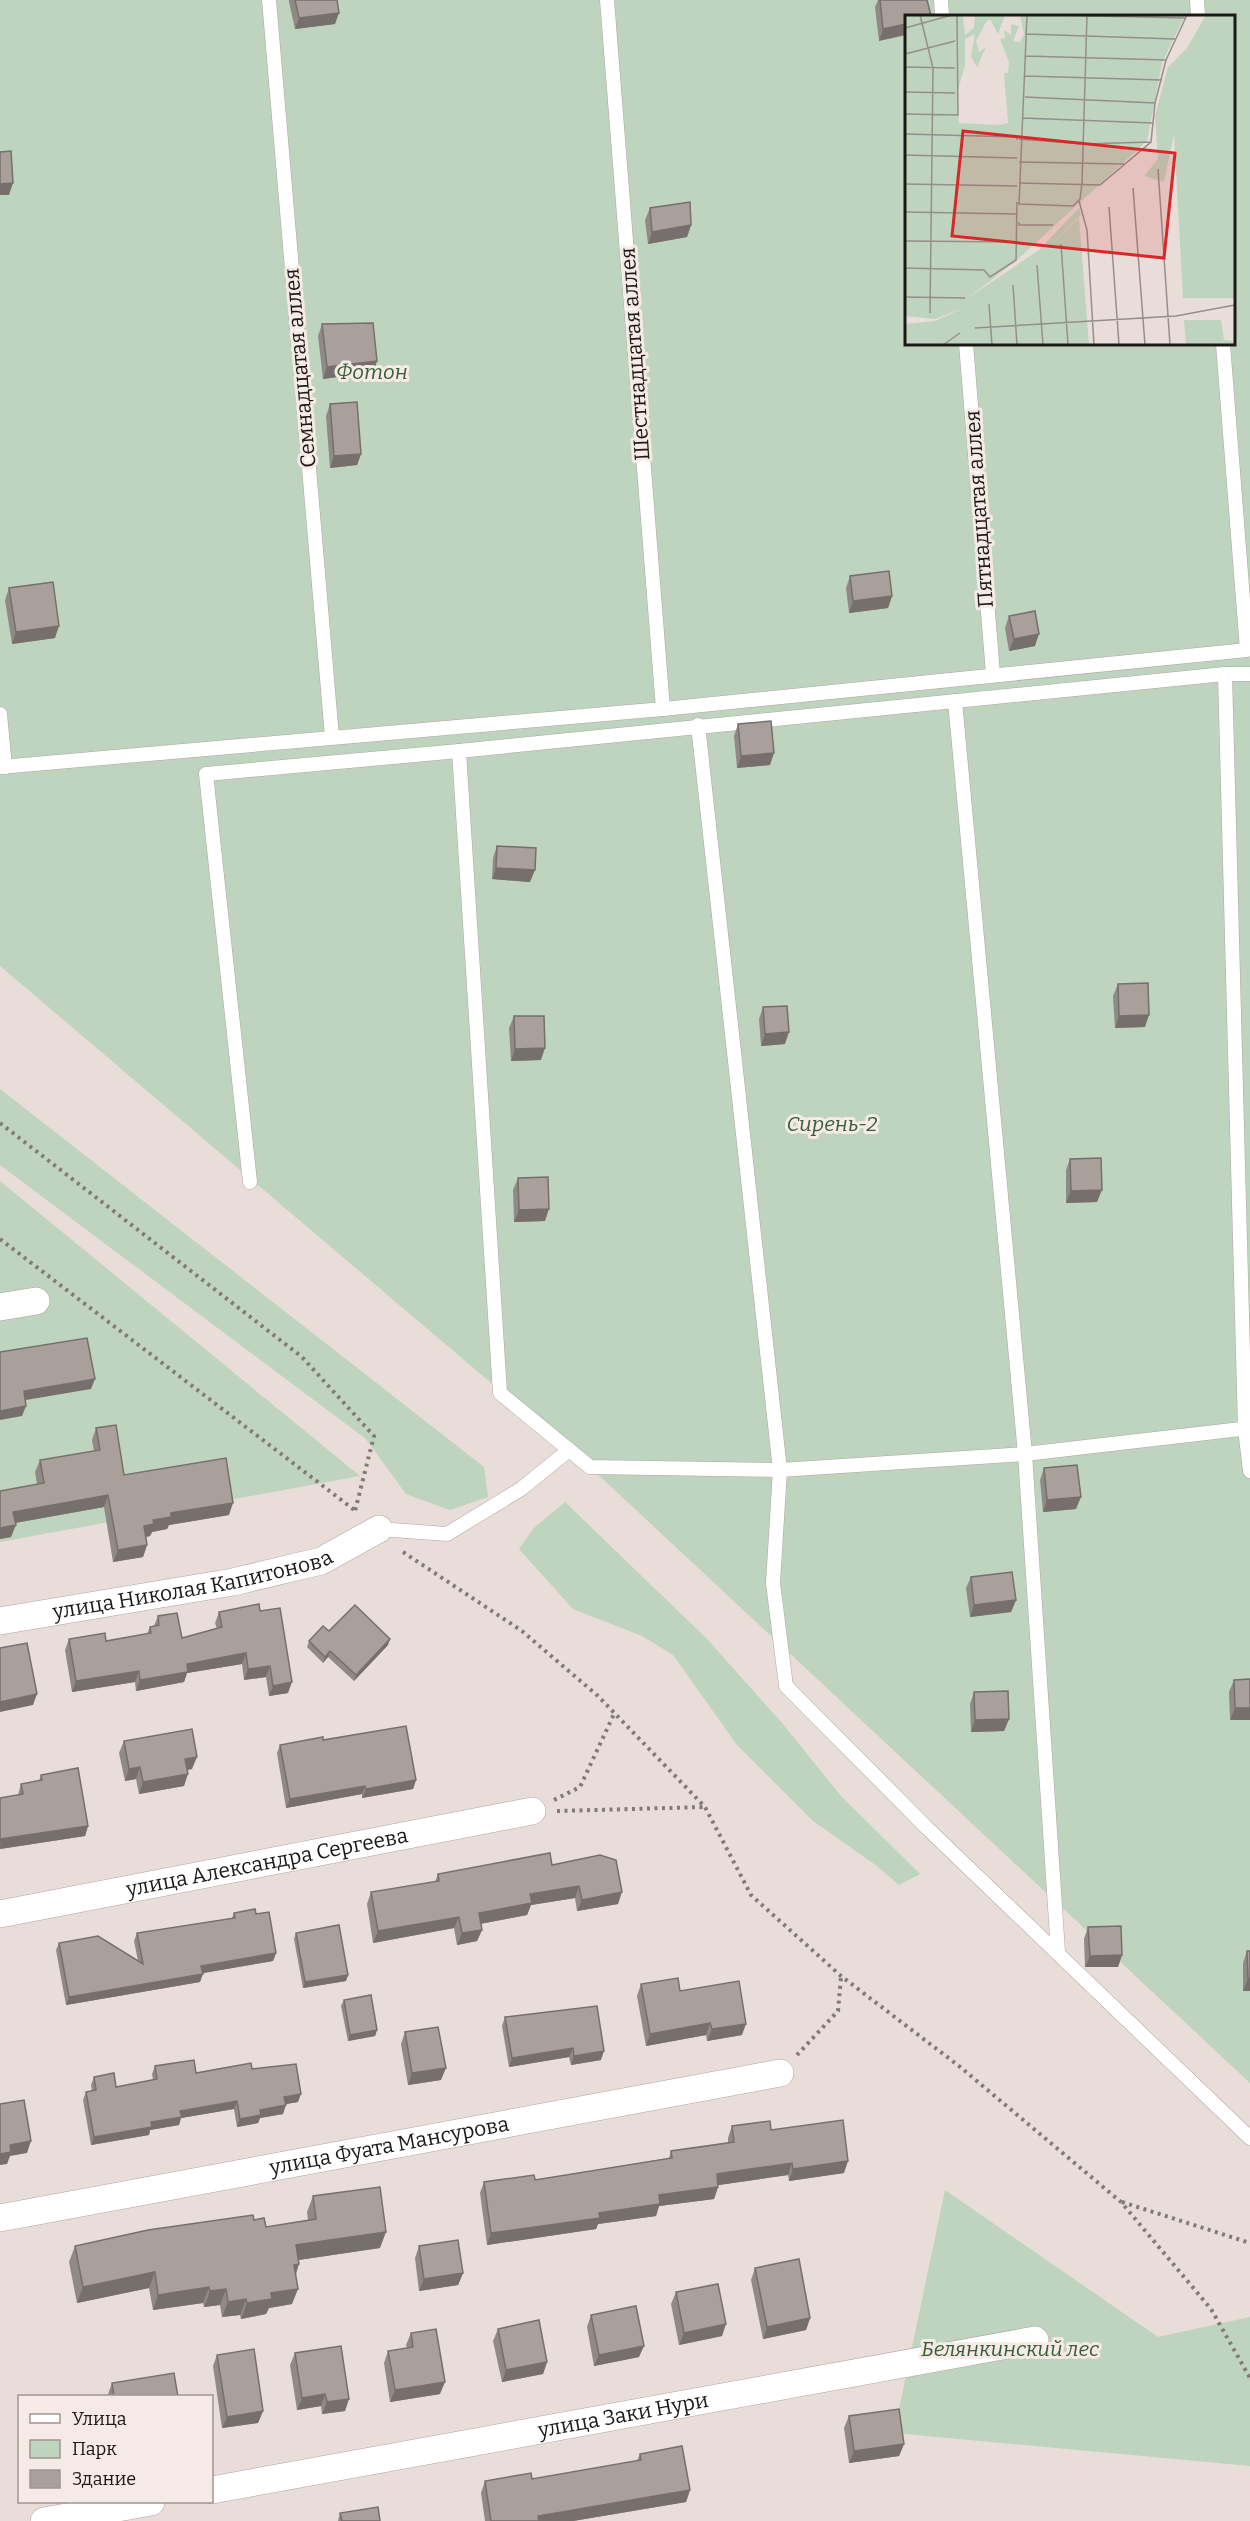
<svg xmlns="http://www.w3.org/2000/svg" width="1250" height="2521" viewBox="0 0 1250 2521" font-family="Bitter,serif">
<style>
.green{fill:#bed4be;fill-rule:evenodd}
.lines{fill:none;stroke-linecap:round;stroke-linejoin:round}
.service-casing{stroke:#b0a6a1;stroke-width:15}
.minor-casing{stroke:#b0a6a1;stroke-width:28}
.path{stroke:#827a77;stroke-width:4;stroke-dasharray:3 4.5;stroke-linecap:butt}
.service{stroke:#fff;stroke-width:14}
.minor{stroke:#fff;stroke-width:27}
.wall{fill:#918985}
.shaded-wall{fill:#766f6c}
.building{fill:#a99f9b;stroke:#766f6c;stroke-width:1.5}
.labels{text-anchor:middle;stroke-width:6;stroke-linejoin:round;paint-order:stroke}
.street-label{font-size:21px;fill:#1c1817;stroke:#f5eae5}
.park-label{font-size:21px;font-style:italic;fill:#365f37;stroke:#f5eae5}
.inset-road{fill:none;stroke:#968e8b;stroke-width:1.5}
.view{fill:#d62828;fill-opacity:0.15;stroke:#d62828;stroke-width:3}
.inset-edge{fill:none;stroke:#1c1817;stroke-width:3}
</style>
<rect width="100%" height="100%" fill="#e8ddd8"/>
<g class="green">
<path d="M0 0H1250V2083L590 1467 0 966ZM906 16H1234V344H906Z"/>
<polygon points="0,1089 484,1467 488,1497 450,1510 406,1494 366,1439 0,1165"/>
<polygon points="0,1181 360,1476 0,1542"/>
<polygon points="565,1502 707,1639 782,1723 841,1796 920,1874 899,1885 877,1866 813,1821 737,1745 673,1655 642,1636 573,1609 519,1549 534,1528"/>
<polygon points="945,2190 1158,2337 1250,2317 1250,2466 894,2433"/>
</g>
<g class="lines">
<g class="service-casing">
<g id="service">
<polyline points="269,0 332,737"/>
<polyline points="607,0 663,709"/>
<polyline points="941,0 942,16"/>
<polyline points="1197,0 1198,16"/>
<polyline points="966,344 993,674"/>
<polyline points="1225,674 1245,1429 1250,1471"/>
<polyline points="1250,674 1225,674 459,751 500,1393 590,1467 780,1470 1025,1454 1250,1428"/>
<polyline points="955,701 1025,1454 1058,1952"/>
<polyline points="0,714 5,767"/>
<polyline points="698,725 780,1470 773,1583 786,1686 927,1828 1250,2138"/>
<polyline points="0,767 663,709 1247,650 1223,344"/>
<polyline points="250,1182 206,774 459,751"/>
<polyline points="379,1529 447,1534 521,1489 569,1450"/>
</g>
</g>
<g class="minor-casing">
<g id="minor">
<polyline points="0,1307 36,1301"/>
<path id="s1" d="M0 1621 233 1582 321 1561 379 1529"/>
<path id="s2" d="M0 1914 532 1811"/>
<path id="s3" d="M0 2218 780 2073"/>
<path id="s4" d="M212 2490 1035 2340"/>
<polyline points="44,2521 151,2502"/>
</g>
</g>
<g class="path">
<polyline points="0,1123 302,1357 374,1436 355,1511"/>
<polyline points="0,1239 357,1512"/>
<polyline points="403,1552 522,1631 598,1696 705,1807 751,1895 841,1976 959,2066 1121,2202 1211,2309 1250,2378"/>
<polyline points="554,1800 580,1787 614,1714"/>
<polyline points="557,1811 705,1807"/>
<polyline points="797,2055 838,2011 841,1977"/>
<polyline points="1122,2202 1250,2243"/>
</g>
<use href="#service" class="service"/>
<use href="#minor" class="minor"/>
</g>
<g class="wall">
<polygon points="289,0 337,0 335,24 295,29 289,2"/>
<polygon points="878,0 927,0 879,41 875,7"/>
<polygon points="650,208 691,225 687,237 648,244 645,220"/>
<polygon points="322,324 377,361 373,372 323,379 318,336"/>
<polygon points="330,404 361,454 357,465 330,468 326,416"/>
<polygon points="850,576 892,596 888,608 849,613 846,588"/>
<polygon points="9,588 55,638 12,644 5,600"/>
<polygon points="1009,616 1035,646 1009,651 1005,628"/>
<polygon points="738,724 770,765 737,768 734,736"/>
<polygon points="497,846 530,882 492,879 493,858"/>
<polygon points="1118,984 1145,1027 1115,1028 1113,996"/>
<polygon points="763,1007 785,1044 761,1046 759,1019"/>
<polygon points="514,1016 541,1060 511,1061 509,1028"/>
<polygon points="1070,1159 1097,1202 1066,1203 1066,1170"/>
<polygon points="518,1178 545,1221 514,1222 513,1190"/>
<polygon points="96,1428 124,1475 229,1515 169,1525 167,1529 152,1532 150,1536 146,1537 147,1545 143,1557 113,1562 104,1507 15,1523 11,1537 0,1539 37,1484 35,1472 40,1460 94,1451 92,1440"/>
<polygon points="1044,1468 1076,1509 1043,1512 1040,1480"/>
<polygon points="971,1577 1016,1600 1011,1612 970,1617 966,1588"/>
<polygon points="260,1611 288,1693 269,1696 266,1677 244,1680 242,1664 187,1673 184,1682 136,1691 135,1682 72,1692 65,1650 69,1639 106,1641 147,1634 150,1627 154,1626 158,1616 182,1638 217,1629 215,1623 219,1612"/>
<polygon points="329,1631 388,1645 354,1681 328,1657 323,1663 307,1647 309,1641"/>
<polygon points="1250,1679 1230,1720 1229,1692 1234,1680"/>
<polygon points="974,1692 1009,1719 1004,1731 971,1732 970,1704"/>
<polygon points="323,1740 416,1780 413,1789 362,1798 362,1794 286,1808 277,1753 280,1745"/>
<polygon points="124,1741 192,1769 187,1770 184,1786 139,1794 136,1779 125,1781 119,1753"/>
<polygon points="41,1775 88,1826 85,1836 0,1849 0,1850 0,1798 18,1795 21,1784 39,1781"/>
<polygon points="552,1865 618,1904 577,1911 575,1898 531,1905 527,1915 480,1924 482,1930 477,1941 457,1945 454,1928 373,1943 367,1904 371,1892 435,1882 438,1874"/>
<polygon points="234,1913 256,1914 276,1953 273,1961 202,1973 200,1982 66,2005 56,1950 59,1943 138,1961 134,1941 137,1933 232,1918"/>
<polygon points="1088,1927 1122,1955 1118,1967 1085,1967 1084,1939"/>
<polygon points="296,1933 348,1975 346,1981 303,1988 294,1939"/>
<polygon points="1247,1951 1250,1951 1250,1991 1243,1991 1243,1963"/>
<polygon points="641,1984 680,1991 742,2035 707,2041 706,2035 646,2046 637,1996"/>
<polygon points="344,2000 377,2030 375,2036 348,2041 341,2006"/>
<polygon points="505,2017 601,2060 571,2065 569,2057 509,2067 502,2026"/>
<polygon points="405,2032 441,2080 408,2085 401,2044"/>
<polygon points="155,2066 196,2073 252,2069 298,2102 285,2104 283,2114 260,2118 258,2123 237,2127 234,2109 181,2118 179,2125 150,2130 149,2135 91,2145 83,2100 86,2092 92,2091 91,2085 94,2077 116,2087 153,2080 152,2074"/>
<polygon points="732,2126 771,2130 844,2173 789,2181 788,2175 718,2185 718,2187 714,2199 659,2206 656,2216 598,2224 596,2229 487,2245 480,2193 484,2182 535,2180 669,2158 671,2151 728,2143 728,2138"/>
<polygon points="313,2196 380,2248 299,2260 296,2274 292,2304 269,2308 266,2314 241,2319 240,2315 222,2317 220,2305 204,2307 203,2303 153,2310 149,2288 77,2303 69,2262 75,2246 254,2220 266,2227 308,2220 307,2212"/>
<polygon points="419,2246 463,2273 458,2285 419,2291 415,2258"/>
<polygon points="755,2268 810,2318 806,2330 763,2339 751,2280"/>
<polygon points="676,2292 722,2336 679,2345 671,2304"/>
<polygon points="591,2315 639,2357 594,2366 587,2327"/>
<polygon points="498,2329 547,2362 543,2374 502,2382 493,2341"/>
<polygon points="411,2333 440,2394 390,2402 384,2363 388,2351 407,2348 406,2345"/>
<polygon points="295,2353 345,2411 322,2414 321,2406 297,2410 290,2365"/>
<polygon points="217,2355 263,2411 258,2423 222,2428 213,2366"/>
<polygon points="112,2383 178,2397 107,2397"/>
<polygon points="849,2416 904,2444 899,2456 849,2463 844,2428"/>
<polygon points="640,2454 690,2490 686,2502 573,2521 485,2521 481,2493 485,2481 532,2479 637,2461"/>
<polygon points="340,2513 380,2521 338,2521"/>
</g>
<g class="shaded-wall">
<polygon points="339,13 335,24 295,29 299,18"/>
<polygon points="906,24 906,35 879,41 883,29"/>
<polygon points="13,183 9,195 0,195 0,184"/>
<polygon points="691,225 687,237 648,244 652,232"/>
<polygon points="377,361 373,372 323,379 327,367"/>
<polygon points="361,454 357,465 330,468 334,456"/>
<polygon points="892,596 888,608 849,613 853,601"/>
<polygon points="59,626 55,638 12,644 16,632"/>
<polygon points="1039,634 1035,646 1009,651 1014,639"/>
<polygon points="774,753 770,765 737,768 741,756"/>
<polygon points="496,868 535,870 530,882 492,879"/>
<polygon points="1149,1015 1145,1027 1115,1028 1119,1016"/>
<polygon points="789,1032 785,1044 761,1046 765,1034"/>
<polygon points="545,1048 541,1060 511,1061 515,1049"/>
<polygon points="1102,1190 1097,1202 1066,1203 1071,1191"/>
<polygon points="549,1209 545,1221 514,1222 519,1210"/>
<polygon points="95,1379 91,1389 20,1401 24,1391"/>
<polygon points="26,1406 22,1416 0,1420 0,1411"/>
<polygon points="108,1495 104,1507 9,1524 13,1512"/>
<polygon points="1081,1497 1076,1509 1043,1512 1047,1500"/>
<polygon points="233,1503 229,1515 169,1525 167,1529 152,1532 150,1536 139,1538 144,1526 153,1520 171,1513"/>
<polygon points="16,1525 11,1537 0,1539 0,1528"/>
<polygon points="147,1545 143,1557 113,1562 118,1550"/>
<polygon points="1016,1600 1011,1612 970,1617 974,1605"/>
<polygon points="390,1639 388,1645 354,1681 356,1675"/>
<polygon points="330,1651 328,1657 323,1663 325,1657"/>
<polygon points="246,1653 242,1664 187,1673 184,1682 136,1691 140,1680 187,1664"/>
<polygon points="270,1666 266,1677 244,1680 248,1669"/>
<polygon points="139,1671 135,1682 72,1692 76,1681"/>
<polygon points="292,1682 288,1693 269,1696 273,1686"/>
<polygon points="37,1694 33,1705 0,1712 0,1702"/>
<polygon points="1235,1708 1250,1708 1250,1720 1230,1720"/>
<polygon points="1009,1719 1004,1731 971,1732 975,1720"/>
<polygon points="197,1757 192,1769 181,1771 185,1759"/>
<polygon points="140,1767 136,1779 125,1781 129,1769"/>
<polygon points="188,1774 184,1786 139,1794 143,1782"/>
<polygon points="416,1780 413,1789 362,1798 366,1789"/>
<polygon points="365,1786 362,1794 286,1808 290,1799"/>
<polygon points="88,1826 85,1836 0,1849 0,1850 1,1839"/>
<polygon points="579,1886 575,1898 531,1905 527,1915 474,1925 479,1913 530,1894"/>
<polygon points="622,1892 618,1904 577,1911 582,1900"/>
<polygon points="459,1917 454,1928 373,1943 378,1931"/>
<polygon points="482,1930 477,1941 457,1945 462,1933"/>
<polygon points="276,1953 273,1961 198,1974 201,1966"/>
<polygon points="1122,1955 1118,1967 1085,1967 1090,1956"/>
<polygon points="203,1974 200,1982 66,2005 69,1997"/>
<polygon points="348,1975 346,1981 303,1988 305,1982"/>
<polygon points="1248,1979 1250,1979 1250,1991 1243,1991"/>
<polygon points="710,2023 706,2035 646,2046 650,2034"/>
<polygon points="746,2024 742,2035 707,2041 712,2029"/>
<polygon points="377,2030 375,2036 348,2041 350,2035"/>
<polygon points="573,2048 569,2057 509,2067 512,2058"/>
<polygon points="604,2051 601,2060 571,2065 574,2056"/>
<polygon points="446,2068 441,2080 408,2085 412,2073"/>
<polygon points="301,2094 298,2102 281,2105 284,2097"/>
<polygon points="237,2101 234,2109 181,2118 179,2125 150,2130 149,2135 91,2145 94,2137 151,2122 180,2111"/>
<polygon points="286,2105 283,2114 260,2118 258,2123 237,2127 240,2119 260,2110"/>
<polygon points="31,2141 27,2153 10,2156 7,2164 0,2165 0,2154 10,2145"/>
<polygon points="848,2161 844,2173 789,2181 793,2169"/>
<polygon points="792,2163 788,2175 712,2186 717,2174"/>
<polygon points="718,2187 714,2199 659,2206 656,2216 598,2224 596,2229 487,2245 491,2233 599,2213 659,2195"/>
<polygon points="386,2232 380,2248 291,2261 296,2245"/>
<polygon points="299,2264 294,2280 294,2265"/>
<polygon points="155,2272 149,2288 77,2303 83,2287"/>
<polygon points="463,2273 458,2285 419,2291 424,2279"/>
<polygon points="209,2287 203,2303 153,2310 158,2295"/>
<polygon points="226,2289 220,2305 204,2307 210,2291"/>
<polygon points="298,2289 292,2304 269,2308 266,2314 241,2319 247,2303 271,2293"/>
<polygon points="246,2299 240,2315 222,2317 228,2302"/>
<polygon points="810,2318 806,2330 763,2339 767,2327"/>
<polygon points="726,2324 722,2336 679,2345 684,2333"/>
<polygon points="644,2346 639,2357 594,2366 599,2355"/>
<polygon points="547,2362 543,2374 502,2382 506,2370"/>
<polygon points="445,2382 440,2394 390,2402 395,2390"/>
<polygon points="325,2394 321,2406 297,2410 302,2398"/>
<polygon points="349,2399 345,2411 322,2414 327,2402"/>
<polygon points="263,2411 258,2423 222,2428 227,2417"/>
<polygon points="904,2444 899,2456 849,2463 854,2451"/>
<polygon points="690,2490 686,2502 573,2521 536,2521 538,2516"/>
</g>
<g class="building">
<polygon points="295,0 337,0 339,13 299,18"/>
<polygon points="880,0 927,0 931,16 906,16 906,24 883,29"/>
<polygon points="11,151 13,183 0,184 0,152"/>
<polygon points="690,202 691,225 652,232 650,208"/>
<polygon points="373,323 377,361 327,367 322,324"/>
<polygon points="357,402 361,454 334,456 330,404"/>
<polygon points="889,571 892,596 853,601 850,576"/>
<polygon points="53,582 59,626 16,632 9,588"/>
<polygon points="1035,611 1039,634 1014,639 1009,616"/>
<polygon points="771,721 774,753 741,756 738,724"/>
<polygon points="497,846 536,848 535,870 496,868"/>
<polygon points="1148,983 1149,1015 1119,1016 1118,984"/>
<polygon points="787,1006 789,1032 765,1034 763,1007"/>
<polygon points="514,1016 544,1016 545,1048 515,1049"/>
<polygon points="1101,1158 1102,1190 1071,1191 1070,1159"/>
<polygon points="548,1177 549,1209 519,1210 518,1178"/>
<polygon points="87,1338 95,1379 24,1391 26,1406 0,1411 0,1352"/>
<polygon points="116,1425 124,1475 226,1458 233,1503 171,1513 171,1517 153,1520 154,1524 144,1526 147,1545 118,1550 108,1495 13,1512 16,1525 0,1528 0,1491 44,1483 40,1460 100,1450 96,1428"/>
<polygon points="1077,1465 1081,1497 1047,1500 1044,1468"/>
<polygon points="1012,1572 1016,1600 974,1605 971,1577"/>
<polygon points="259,1604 260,1611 280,1608 292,1682 273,1686 270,1666 248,1669 246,1653 187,1664 188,1672 140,1680 139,1671 76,1681 69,1639 105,1633 106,1641 151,1633 150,1627 159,1625 158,1616 177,1613 182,1638 222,1627 219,1612"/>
<polygon points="355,1605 390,1639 356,1675 330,1651 325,1657 309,1641 323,1626 329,1631"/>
<polygon points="27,1643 37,1694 0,1702 0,1648"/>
<polygon points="1250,1679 1250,1708 1235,1708 1234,1680"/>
<polygon points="1008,1691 1009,1719 975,1720 974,1692"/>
<polygon points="406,1726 416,1780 366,1789 365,1786 290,1799 280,1745 323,1737 323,1740"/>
<polygon points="192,1729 197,1757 185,1759 188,1774 143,1782 140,1767 129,1769 124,1741"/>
<polygon points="78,1768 88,1826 1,1839 2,1845 0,1846 0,1798 23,1794 21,1784 42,1780 41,1775"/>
<polygon points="550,1853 552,1865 600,1855 616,1860 622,1892 582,1900 579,1886 530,1894 532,1903 479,1913 482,1930 462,1933 459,1917 378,1931 371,1892 439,1881 438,1874"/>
<polygon points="255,1909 256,1914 269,1912 276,1953 201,1966 203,1974 69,1997 59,1943 98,1936 143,1964 137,1933 235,1918 234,1913"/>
<polygon points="339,1925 348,1975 305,1982 296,1933"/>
<polygon points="1121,1926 1122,1955 1090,1956 1088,1927"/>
<polygon points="1247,1951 1250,1951 1250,1979 1248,1979"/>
<polygon points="678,1978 680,1991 739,1981 746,2024 712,2029 710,2023 650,2034 641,1984"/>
<polygon points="371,1995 377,2030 350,2035 344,2000"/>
<polygon points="597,2006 604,2051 574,2056 573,2048 512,2058 505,2017"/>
<polygon points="438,2027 446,2068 412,2073 405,2032"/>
<polygon points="194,2060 196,2073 251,2063 252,2069 296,2064 301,2094 284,2097 286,2105 260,2110 261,2115 240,2119 237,2101 180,2111 182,2117 151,2122 152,2127 94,2137 86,2092 96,2090 94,2077 114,2073 116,2087 157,2079 155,2066"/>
<polygon points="24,2100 31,2141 10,2145 11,2152 0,2154 0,2104"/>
<polygon points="843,2120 848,2161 793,2169 792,2163 717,2174 718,2187 659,2195 660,2204 599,2213 600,2218 491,2233 484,2182 534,2175 535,2180 672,2158 671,2151 734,2142 732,2126 770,2121 771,2130"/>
<polygon points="380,2187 386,2232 296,2245 299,2264 294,2265 298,2289 271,2293 272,2299 247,2303 246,2299 228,2302 226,2289 210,2291 209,2287 158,2295 155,2272 83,2287 75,2246 148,2230 253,2215 254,2220 264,2218 266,2227 316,2219 313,2196"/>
<polygon points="458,2240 463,2273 424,2279 419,2246"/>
<polygon points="799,2259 810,2318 767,2327 755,2268"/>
<polygon points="718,2284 726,2324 684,2333 676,2292"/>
<polygon points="636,2306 644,2346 599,2355 591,2315"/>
<polygon points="539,2320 547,2362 506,2370 498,2329"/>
<polygon points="436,2329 445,2382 395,2390 388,2351 413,2347 411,2333"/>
<polygon points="341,2346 349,2399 327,2402 325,2394 302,2398 295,2353"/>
<polygon points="254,2349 263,2411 227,2417 217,2355"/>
<polygon points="174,2373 178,2397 114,2397 112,2383"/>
<polygon points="899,2409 904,2444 854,2451 849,2416"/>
<polygon points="682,2446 690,2490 538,2516 539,2521 491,2521 485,2481 531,2473 532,2479 641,2460 640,2454"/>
<polygon points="378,2507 380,2521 342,2521 340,2513"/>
</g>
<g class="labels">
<g class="street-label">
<text transform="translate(635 354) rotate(-94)" y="7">Шестнадцатая аллея</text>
<text transform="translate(300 368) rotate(-95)" y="7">Семнадцатая аллея</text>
<text transform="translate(979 509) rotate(-94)" y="7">Пятнадцатая аллея</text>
<text dy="7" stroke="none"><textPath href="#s1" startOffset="196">улица Николая Капитонова</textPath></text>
<text dy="7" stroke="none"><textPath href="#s2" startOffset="272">улица Александра Сергеева</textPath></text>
<text dy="7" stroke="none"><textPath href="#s3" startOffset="396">улица Фуата Мансурова</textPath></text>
<text dy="7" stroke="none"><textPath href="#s4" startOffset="418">улица Заки Нури</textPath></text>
</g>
<g class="park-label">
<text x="372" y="379">Фотон</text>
<text x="832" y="1131">Сирень-2</text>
<text x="1010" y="2356">Белянкинский лес</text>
</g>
</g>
<g transform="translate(905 15)">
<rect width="330" height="330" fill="#e8ddd8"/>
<path d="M0 0H58L60 20 69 13 70 2 64 0H100L93 19 85 4 81 7 71 26 74 37 81 32 72 52 66 42 70 19 60 24V50L52 78 54 108 93 110 103 108 99 58H103L104 47 95 24 100 23 99 15 106 20V9L114 11 108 26 115 27 119 19 115 0H280L257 48 242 126 112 245 63 283 134 235 174 193 176 200 143 233 174 203 184 330H0V309L30 306 58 293 30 304 0 301ZM301 0H330V283H278L269 119 259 167 239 161 253 144 250 101 263 52 282 33ZM279 305H316L319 325 330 326V330H281Z" fill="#bed4be"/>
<path class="inset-road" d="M15 0 28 53 25 298M122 0 114 189 168 191 175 184 177 168 182 0M148 0 281 3M0 13 47 0M121 19 270 24M0 39 50 26M121 41 261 45M0 52 50 53M120 61 257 65M0 77 50 78M120 82 250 88M0 99 53 100 52 0M117 103 248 108M0 119 112 122V125M114 124 178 129 246 127M0 140 112 143M114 147 219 149M253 154 265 330M114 168 195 170 246 127 250 88 261 45 282 0M0 169 112 171M228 173 240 330M174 186 182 215 189 330M204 192 214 330M0 197 112 199M114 207V210H148M0 226 111 227M156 229 163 330M132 250 138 330M0 253 79 255 85 262 111 245 112 187M108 270 112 330M0 282 60 283M84 289 87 330M70 313 271 301 330 290M38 330 55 318"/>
<path class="view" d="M58 116 270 138 259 243 47 221Z"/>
<rect width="330" height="330" class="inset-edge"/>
</g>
<rect x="18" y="2395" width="195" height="108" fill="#f5eae5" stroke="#9e9693" stroke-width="1.5"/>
<rect x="30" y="2414" width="30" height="9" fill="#ffffff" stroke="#9e9693" stroke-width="1.5"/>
<text x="72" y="2425" font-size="18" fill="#1c1817">Улица</text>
<rect x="30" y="2440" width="30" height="18" fill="#bed4be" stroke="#9e9693" stroke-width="1.5"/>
<text x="72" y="2455" font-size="18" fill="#1c1817">Парк</text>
<rect x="30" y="2470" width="30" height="18" fill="#a99f9b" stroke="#9e9693" stroke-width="1.5"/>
<text x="72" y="2485" font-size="18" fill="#1c1817">Здание</text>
</svg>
